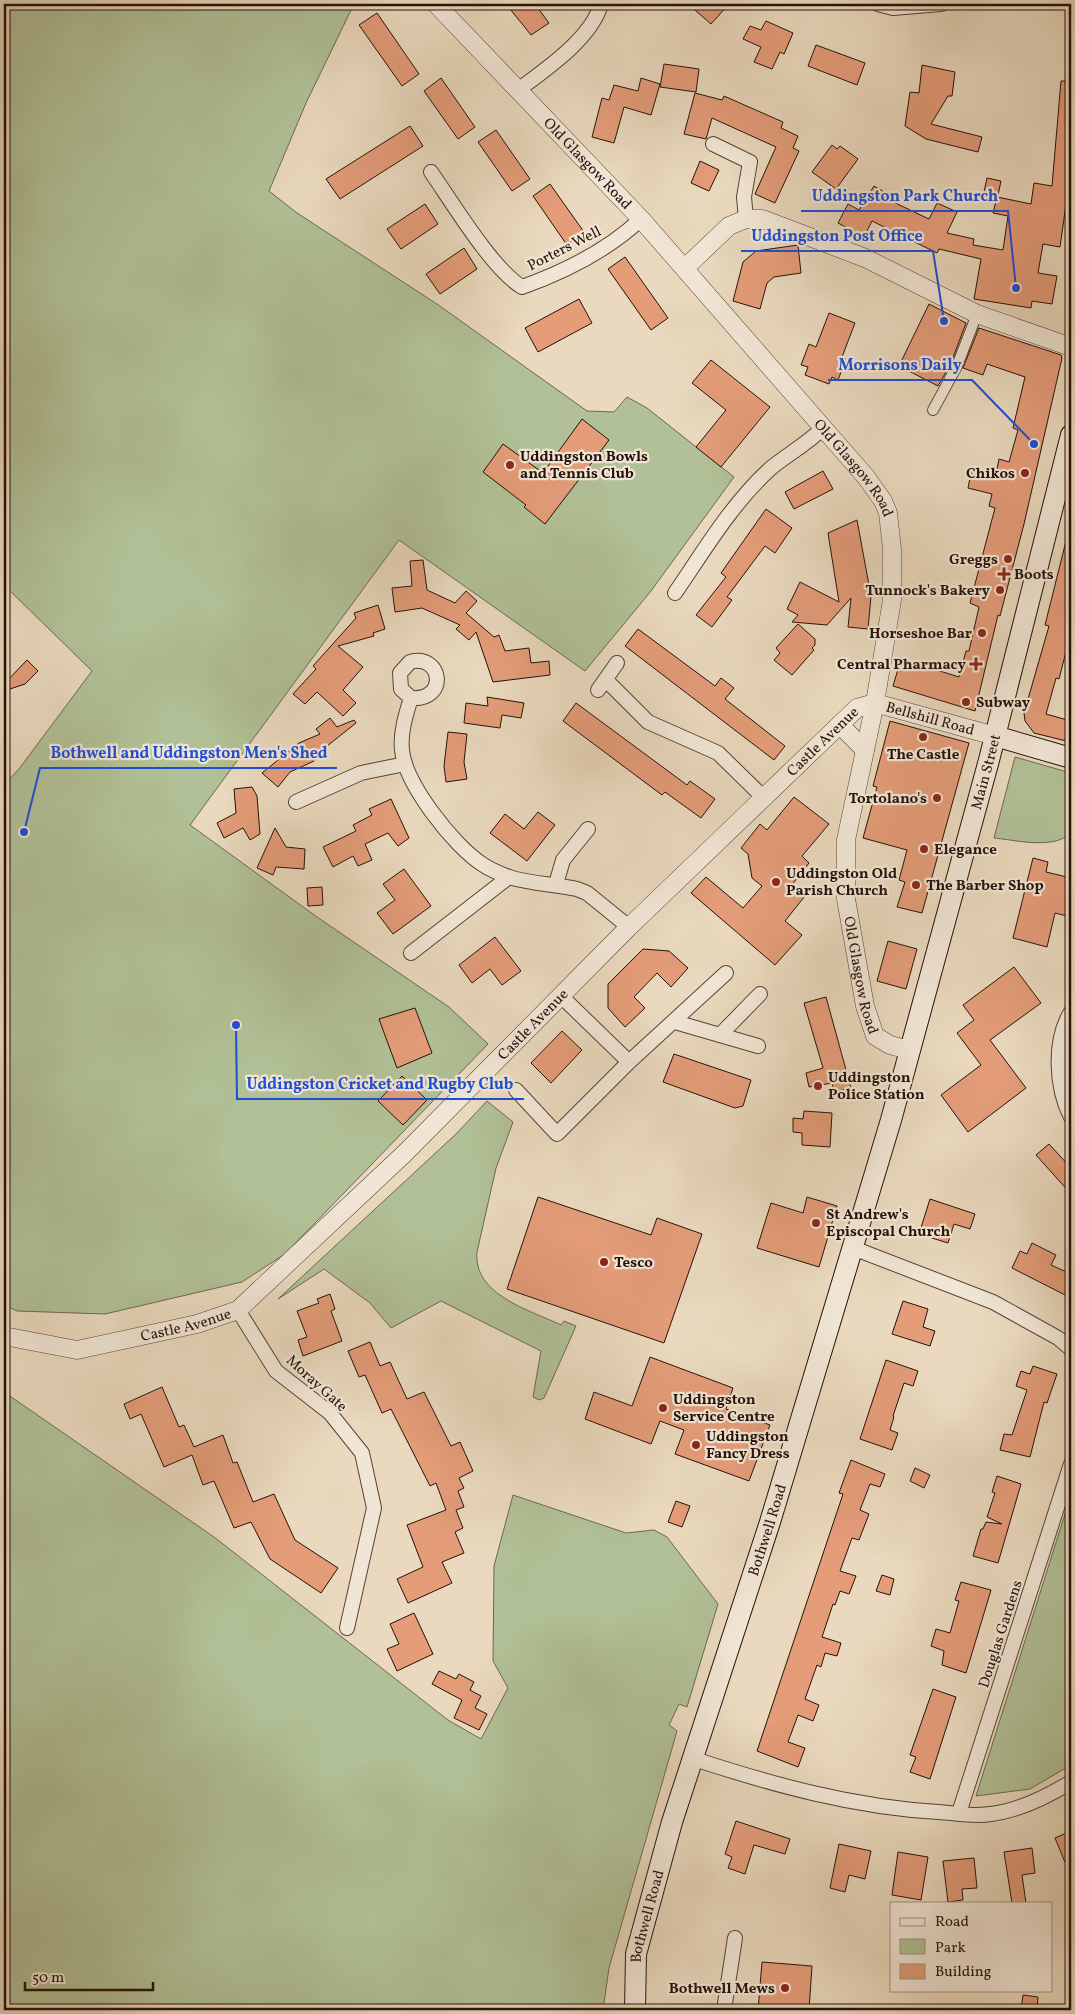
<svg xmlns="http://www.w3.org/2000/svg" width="1075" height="2014" viewBox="0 0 1075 2014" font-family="Vollkorn,serif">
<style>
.green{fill:#b1c096;stroke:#6b6850}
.building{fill:#e49c79;stroke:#251109}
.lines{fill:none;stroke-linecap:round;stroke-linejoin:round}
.pedestrian-casing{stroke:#564336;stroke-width:12}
.minor-casing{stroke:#564336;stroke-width:16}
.tertiary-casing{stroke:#564336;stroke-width:19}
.secondary-casing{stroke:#251109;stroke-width:22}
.pedestrian{stroke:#f1e6d5;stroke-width:10}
.minor{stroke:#f1e6d5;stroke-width:14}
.tertiary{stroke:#f1e6d5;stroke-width:18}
.secondary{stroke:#f1e6d5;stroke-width:20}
.poi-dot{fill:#8f2418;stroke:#f1e6d5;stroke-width:2}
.labels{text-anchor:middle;stroke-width:4.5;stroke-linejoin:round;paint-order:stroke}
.street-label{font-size:15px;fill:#251109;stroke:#f1e6d5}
.poi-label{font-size:15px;font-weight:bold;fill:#251109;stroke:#f1e6d5;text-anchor:start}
.leader{fill:none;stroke:#1d4ed8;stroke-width:2}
.callout-dot{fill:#1d4ed8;stroke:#f1e6d5;stroke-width:2}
.callout-label{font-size:16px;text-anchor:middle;font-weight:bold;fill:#1d4ed8;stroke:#f1e6d5;stroke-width:4.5;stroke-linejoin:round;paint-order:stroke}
</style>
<rect width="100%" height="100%" fill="#ead9be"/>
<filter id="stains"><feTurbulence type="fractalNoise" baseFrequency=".004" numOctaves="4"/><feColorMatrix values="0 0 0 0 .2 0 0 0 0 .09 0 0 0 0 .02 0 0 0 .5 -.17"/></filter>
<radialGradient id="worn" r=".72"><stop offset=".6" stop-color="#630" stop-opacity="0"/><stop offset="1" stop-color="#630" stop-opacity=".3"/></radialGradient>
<g class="green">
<polygon points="4,4 354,4 306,103 269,191 297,213 437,304 587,411 614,412 627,397 647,408 734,477 651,591 585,671 399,540 190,825 317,917 449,1007 488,1044 285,1254 242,1282 105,1314 17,1311 4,1305 4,785 19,769 92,671 4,585"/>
<path d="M1015 757 1071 773V833C1053 850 1016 840 994 838Z"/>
<path d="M487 1101 513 1122 496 1168 477 1252C473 1295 530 1310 561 1325L564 1321 576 1326 544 1398 539 1400 533 1397 541 1351 441 1301 391 1328 370 1303 324 1269 278 1299 456 1134Z"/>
<polygon points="4,1392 214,1537 448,1720 481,1739 508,1688 493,1661 494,1566 513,1495 626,1533 654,1530 667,1537 718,1604 687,1707 679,1704 669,1725 677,1731 609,1968 603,2010 4,2010"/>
<polygon points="1071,1495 1071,1765 1030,1789 976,1796"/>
</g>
<g class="building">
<polygon points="506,4 535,4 549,23 531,35"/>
<polygon points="688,4 729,4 711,24"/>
<polygon points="377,13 419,74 402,86 359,25"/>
<polygon points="766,21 793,33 784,54 780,52 772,69 754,62 761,47 743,39 750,26 761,30"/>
<polygon points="816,45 865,63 857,85 808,66"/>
<polygon points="664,64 699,69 696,92 660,87"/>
<polygon points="922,65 955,72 952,96 948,96 931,124 982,137 978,152 926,139 905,126 910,92 919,93"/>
<polygon points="441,78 475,127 458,139 424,91"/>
<polygon points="641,78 660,84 651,115 624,107 614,143 592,137 602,98 609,100 614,85 638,91"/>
<polygon points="1061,81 1071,81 1071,169 1060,247 1043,244 1038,273 1057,276 1052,304 1032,301 1031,308 974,299 981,259 939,249 937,253 872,221 864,237 838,223 848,204 859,210 874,186 891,196 889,200 929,219 937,203 957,212 947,233 974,239 973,245 1003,250 1008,216 993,213 997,197 1031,204 1034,183 1052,186"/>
<polygon points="695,93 722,100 724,96 783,122 781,128 798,136 793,148 799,151 775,203 755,194 776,147 712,118 706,139 684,134"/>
<polygon points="410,126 423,146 340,199 326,179"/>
<polygon points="496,130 530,179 512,191 478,142"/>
<polygon points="832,145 837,149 840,146 858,159 836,189 812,172"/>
<polygon points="700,161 719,170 709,191 691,183"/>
<polygon points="987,178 1001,181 998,195 984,192"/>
<polygon points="550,184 584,232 567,245 533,196"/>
<polygon points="425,204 438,224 401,249 387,229"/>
<polygon points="798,245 801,273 774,277 767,283 760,309 733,301 743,262 756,251"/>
<polygon points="464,248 477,269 440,294 426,274"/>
<polygon points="625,257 668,318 651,330 608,269"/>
<polygon points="579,299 592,323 538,352 525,328"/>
<polygon points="929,304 966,323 951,363 938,386 899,366"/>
<polygon points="829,313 855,323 842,357 846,359 838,380 832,377 829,384 805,375 808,367 801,365 809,344 816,347"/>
<polygon points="979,328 1061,355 1062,358 1024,524 1000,616 998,615 975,711 893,686 901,659 959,677 966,651 969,651 979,607 970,603 995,508 989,506 992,494 968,488 972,468 996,474 999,459 1009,462 1018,430 1013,428 1025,377 987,364 983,375 963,368"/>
<polygon points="711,360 770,407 721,467 696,447 726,410 692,383"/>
<polygon points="582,419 609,440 545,524 524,507 526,505 483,472 503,444 543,473"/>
<polygon points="823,471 833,489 794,509 785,492"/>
<polygon points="766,509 792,528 775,553 765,546 727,597 732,600 712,627 696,615 726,577 721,573"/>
<polygon points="857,520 871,596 868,629 848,627 851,598 827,625 792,622 798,615 787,609 800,582 839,602 828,533"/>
<polygon points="1066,541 1071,541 1071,632 1059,679 1056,678 1046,714 1071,721 1066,741 1034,733 1025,721 1024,713 1049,626 1045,625"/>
<polygon points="423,560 427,590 455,603 466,591 477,601 466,613 494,637 499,635 505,651 529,648 531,663 549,661 550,675 493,682 476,632 469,640 456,629 460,625 422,608 395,612 392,588 412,586 410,561"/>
<polygon points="378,605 385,629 373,633 374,636 338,646 363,667 343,690 356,703 343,716 317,692 305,704 293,694 316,669 313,666 356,618 354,613"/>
<polygon points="798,624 815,639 815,645 812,648 814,650 792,675 774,660 780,653 776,648"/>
<polygon points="638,629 715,686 721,678 734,688 725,699 785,746 774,760 625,646"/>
<polygon points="27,660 38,671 25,684 4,691 4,684"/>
<polygon points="487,697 524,703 521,718 502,715 500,728 464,723 466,703 488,706"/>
<polygon points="576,703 687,785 690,781 715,799 701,818 665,792 662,795 563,721"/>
<polygon points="330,718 337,727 354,720 356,723 312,758 314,761 290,772 278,787 262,773 299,743 320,734 316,729"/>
<polygon points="890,721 969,743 922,913 897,907 905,882 899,880 907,850 863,838 877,787 873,786"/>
<polygon points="448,732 467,734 464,762 467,779 446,782 444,766"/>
<polygon points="252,787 257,796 260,834 250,840 243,828 224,838 217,823 236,813 234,789"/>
<polygon points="794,797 829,824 802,856 809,863 791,886 805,896 785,921 802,935 775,965 691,893 706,877 743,908 762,886 752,878 748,854 741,848 760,824 767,830"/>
<polygon points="391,799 409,838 398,846 388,833 365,844 372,860 358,866 353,856 333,867 323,847 356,831 353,825 372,815 369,809"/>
<polygon points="538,812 555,825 527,861 490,833 505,814 524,829"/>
<polygon points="275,828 286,847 305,849 304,869 276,867 273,875 257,868"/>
<polygon points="1033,858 1048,862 1046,872 1071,878 1071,917 1055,913 1047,947 1013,938"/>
<polygon points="404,869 431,906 393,934 377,913 395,900 383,884"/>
<polygon points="322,887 323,905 308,906 307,888"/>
<polygon points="495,937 521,971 502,985 490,969 472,983 459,965"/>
<polygon points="888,941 917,949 906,989 877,981"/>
<polygon points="643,949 669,951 688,968 671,987 657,973 634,997 645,1008 625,1027 608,1008 608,984"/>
<polygon points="1014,967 1041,1003 990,1040 1026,1088 968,1132 941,1095 981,1065 957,1033 974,1020 963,1005"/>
<polygon points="826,997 851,1088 834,1092 832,1083 809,1087 806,1073 823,1068 804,1003"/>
<polygon points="415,1008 432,1053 397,1068 379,1019"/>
<polygon points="562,1031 582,1050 551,1083 531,1063"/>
<polygon points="674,1054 751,1080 743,1106 735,1108 663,1082"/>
<polygon points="402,1076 427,1100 403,1125 378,1101"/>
<polygon points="804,1111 832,1113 830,1147 802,1145 802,1133 793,1132 793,1118 803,1119"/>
<polygon points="1049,1144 1071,1168 1071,1194 1036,1155"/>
<polygon points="538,1197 651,1235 657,1218 702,1234 664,1343 507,1289"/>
<polygon points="807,1197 837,1206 819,1267 757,1248 771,1203 803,1213"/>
<polygon points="930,1199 975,1214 970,1229 954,1224 948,1243 919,1234"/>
<polygon points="1032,1243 1056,1255 1051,1265 1071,1274 1071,1298 1012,1268 1020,1251 1027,1254"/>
<polygon points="330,1294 335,1309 331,1311 342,1341 303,1356 298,1340 307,1337 297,1311 319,1303 317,1299"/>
<polygon points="903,1301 928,1309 923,1327 935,1331 930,1346 892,1334"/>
<polygon points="370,1342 380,1366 390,1362 407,1399 424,1392 451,1446 460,1442 473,1471 459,1478 464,1488 458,1491 464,1507 456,1510 463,1528 455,1532 464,1553 442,1562 452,1583 408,1603 397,1579 423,1567 407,1525 446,1510 436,1483 430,1486 391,1409 382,1413 365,1375 359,1377 348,1351"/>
<polygon points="650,1357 733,1388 726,1409 770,1425 749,1481 675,1454 684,1430 660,1421 651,1444 585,1419 594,1392 632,1406"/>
<polygon points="886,1360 918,1371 913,1386 904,1383 893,1416 894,1417 890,1430 898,1433 892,1450 860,1439"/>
<polygon points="1033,1366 1057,1374 1047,1403 1044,1402 1030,1457 1000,1450 1004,1434 1012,1435 1027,1390 1016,1386 1021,1371 1030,1374"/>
<polygon points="162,1387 179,1427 184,1425 194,1447 223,1435 233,1463 237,1462 253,1502 274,1494 295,1540 338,1568 321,1593 270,1559 251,1522 234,1528 214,1481 203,1485 192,1455 164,1467 141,1414 130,1419 124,1404"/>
<polygon points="851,1460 885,1474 880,1487 870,1484 860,1510 869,1514 859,1540 852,1538 840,1571 856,1576 849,1594 840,1591 835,1605 833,1604 822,1637 841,1643 837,1656 825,1653 821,1667 817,1665 805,1699 819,1705 813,1721 798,1715 788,1742 805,1748 798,1767 757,1751 843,1494 839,1493"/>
<polygon points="915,1468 930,1475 924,1488 910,1481"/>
<polygon points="997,1476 1021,1484 998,1563 973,1556 981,1529 983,1529 986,1522 1002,1524 987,1517 995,1493 992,1492"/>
<polygon points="676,1501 690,1506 682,1527 668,1522"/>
<polygon points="882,1575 894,1579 890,1595 876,1591"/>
<polygon points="961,1582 991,1590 966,1673 942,1665 944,1651 931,1646 936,1629 950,1633 959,1601 955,1600"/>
<polygon points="414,1613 433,1654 397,1671 387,1649 399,1644 390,1624"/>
<polygon points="439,1671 456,1679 459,1674 474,1682 470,1690 481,1696 475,1708 487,1714 479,1730 454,1718 462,1700 432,1684"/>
<polygon points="933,1689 956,1697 930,1779 910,1772 916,1757 910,1755"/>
<polygon points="736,1821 790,1839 785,1854 754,1845 745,1874 728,1868 732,1857 725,1854"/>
<polygon points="1071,1831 1071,1877 1055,1838"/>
<polygon points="839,1844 871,1851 865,1879 849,1875 845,1892 830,1888"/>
<polygon points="1032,1848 1035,1873 1022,1875 1026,1903 1012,1903 1004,1852"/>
<polygon points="898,1852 928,1857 921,1900 892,1895"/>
<polygon points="974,1858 977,1888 962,1889 963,1900 948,1902 943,1861"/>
<polygon points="762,1962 812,1966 809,2010 758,2010"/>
<polygon points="1023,1995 1038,1997 1037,2010 1021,2010"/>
</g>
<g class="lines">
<g class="pedestrian-casing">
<polyline id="pedestrian" points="933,410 957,366 977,314"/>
</g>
<g class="minor-casing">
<g id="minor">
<polyline points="878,4 893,8 941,4"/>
<path d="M518 90C545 70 592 38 601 4"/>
<polyline points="713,144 750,162 744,197 746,219"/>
<path d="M431 172C452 202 492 269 522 287 564 272 609 249 641 219"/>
<path d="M675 593C704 551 732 503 771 468 788 454 807 444 823 428"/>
<polyline points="606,680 648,722 718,753 764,798"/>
<polyline points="598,690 617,663"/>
<path d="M411 698 401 689 400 673 410 662C442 653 449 701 411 698 406 714 400 733 402 750 405 784 454 846 482 864 489 869 501 874 509 877 531 884 555 884 577 889L587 893 629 927"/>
<polyline points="296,802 361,773 405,764"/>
<polyline points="556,884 563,860 588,829"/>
<polyline points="411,953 509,877"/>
<polyline points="560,995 629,1062"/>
<path d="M1071 1012C1053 1041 1056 1088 1071 1117"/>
<polyline points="675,1022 758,1046"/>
<polyline points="720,1035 760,994"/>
<polyline points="516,1090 557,1134 629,1062 726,973"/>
<polyline points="853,1248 993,1302 1058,1338 1071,1349"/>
<polyline points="238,1310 276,1371 330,1413 362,1453 374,1508 347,1628"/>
<path d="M694 1759C774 1785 853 1807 938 1812 955 1813 974 1817 991 1814 1017 1811 1048 1796 1071 1782"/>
<polyline points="959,1813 1071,1464"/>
<polyline points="724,2010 735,1938"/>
</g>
</g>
<g class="tertiary-casing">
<g id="tertiary">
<path id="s1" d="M436 4 641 219 866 477 883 501 888 513 892 549V600L875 703 846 840V899L865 1006 875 1036 890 1045 909 1050"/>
<polyline points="685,268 729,226 746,219 762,219 865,258 977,314 1071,347"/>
<polyline points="840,725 865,750"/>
<path id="s2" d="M4 1336 77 1350 197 1324 238 1310 404 1154 629 927 857 708 875 703 995 736"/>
</g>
</g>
<g class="secondary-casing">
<g id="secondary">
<polyline points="995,736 1071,758"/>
<path id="s3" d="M635 2010 636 1954 672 1822 770 1522 891 1120 989 760 1071 435"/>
</g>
</g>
<use href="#pedestrian" class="pedestrian"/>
<use href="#minor" class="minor"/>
<use href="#tertiary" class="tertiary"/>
<use href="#secondary" class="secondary"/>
</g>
<g class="poi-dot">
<circle cx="510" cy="465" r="5"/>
<circle cx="1025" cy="473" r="5"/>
<circle cx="1008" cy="559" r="5"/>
<path d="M1001.5 566.5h5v5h5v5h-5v5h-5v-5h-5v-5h5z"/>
<circle cx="1000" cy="590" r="5"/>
<circle cx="982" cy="633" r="5"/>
<path d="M973.5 656.5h5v5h5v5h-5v5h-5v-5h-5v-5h5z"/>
<circle cx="966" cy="702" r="5"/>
<circle cx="923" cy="737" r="5"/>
<circle cx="937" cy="798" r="5"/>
<circle cx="924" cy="849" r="5"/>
<circle cx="776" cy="882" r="5"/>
<circle cx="916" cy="885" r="5"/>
<circle cx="818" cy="1086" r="5"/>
<circle cx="816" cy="1223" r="5"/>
<circle cx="604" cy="1262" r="5"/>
<circle cx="663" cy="1408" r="5"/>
<circle cx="696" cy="1445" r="5"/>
<circle cx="785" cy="1988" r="5"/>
</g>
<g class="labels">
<g class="street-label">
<text dy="5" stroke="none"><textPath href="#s1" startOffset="220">Old Glasgow Road</textPath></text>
<text transform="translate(564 248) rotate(-27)" y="5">Porters Well</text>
<text dy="5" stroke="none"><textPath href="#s1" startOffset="625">Old Glasgow Road</textPath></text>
<text dy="5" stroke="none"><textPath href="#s2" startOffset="1180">Bellshill Road</textPath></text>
<text dy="5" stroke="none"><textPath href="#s2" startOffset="1056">Castle Avenue</textPath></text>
<text dy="5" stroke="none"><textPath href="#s3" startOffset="1289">Main Street</textPath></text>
<text dy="5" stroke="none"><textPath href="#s1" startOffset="1150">Old Glasgow Road</textPath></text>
<text dy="5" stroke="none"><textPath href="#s2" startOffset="651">Castle Avenue</textPath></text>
<text dy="5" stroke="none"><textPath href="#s2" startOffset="186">Castle Avenue</textPath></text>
<text transform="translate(317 1383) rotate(42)" y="5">Moray Gate</text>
<text dy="5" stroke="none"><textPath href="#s3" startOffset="500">Bothwell Road</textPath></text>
<text transform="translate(1000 1634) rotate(-72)" y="5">Douglas Gardens</text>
<text dy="5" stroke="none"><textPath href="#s3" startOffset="95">Bothwell Road</textPath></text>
</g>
<g class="poi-label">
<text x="520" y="461">Uddingston Bowls<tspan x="520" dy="17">and Tennis Club</tspan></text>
<text x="1015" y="478" text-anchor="end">Chikos</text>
<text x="998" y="564" text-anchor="end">Greggs</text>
<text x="1014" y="579">Boots</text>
<text x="990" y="595" text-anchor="end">Tunnock's Bakery</text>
<text x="972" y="638" text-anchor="end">Horseshoe Bar</text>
<text x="966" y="669" text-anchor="end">Central Pharmacy</text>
<text x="976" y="707">Subway</text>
<text x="923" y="759" text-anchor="middle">The Castle</text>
<text x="927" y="803" text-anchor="end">Tortolano's</text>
<text x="934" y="854">Elegance</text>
<text x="786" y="878">Uddingston Old<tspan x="786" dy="17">Parish Church</tspan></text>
<text x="926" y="890">The Barber Shop</text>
<text x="828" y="1082">Uddingston<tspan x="828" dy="17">Police Station</tspan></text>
<text x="826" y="1219">St Andrew's<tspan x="826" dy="17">Episcopal Church</tspan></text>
<text x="614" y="1267">Tesco</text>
<text x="673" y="1404">Uddingston<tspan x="673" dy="17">Service Centre</tspan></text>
<text x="706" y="1441">Uddingston<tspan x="706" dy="17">Fancy Dress</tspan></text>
<text x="775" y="1993" text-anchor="end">Bothwell Mews</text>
</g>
</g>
<path class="leader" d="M1016 288L1008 211H801M944 321L933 251H741M1034 444L972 380H828M24 832L40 768H337M236 1025L237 1099H524"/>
<g class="callout-dot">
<circle cx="1016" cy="288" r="5"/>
<circle cx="944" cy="321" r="5"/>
<circle cx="1034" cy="444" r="5"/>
<circle cx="24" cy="832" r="5"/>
<circle cx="236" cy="1025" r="5"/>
</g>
<g class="callout-label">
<text x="905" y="201">Uddingston Park Church</text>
<text x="837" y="241">Uddingston Post Office</text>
<text x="900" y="370">Morrisons Daily</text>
<text x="189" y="758">Bothwell and Uddingston Men's Shed</text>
<text x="380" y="1089">Uddingston Cricket and Rugby Club</text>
</g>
<rect width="1075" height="2014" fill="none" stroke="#ead9be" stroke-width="20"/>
<rect x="5" y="5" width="1065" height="2004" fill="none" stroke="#251109" stroke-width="2.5"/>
<rect x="10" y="10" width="1055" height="1994" fill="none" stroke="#251109"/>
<rect x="890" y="1902" width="162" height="90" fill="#f1e6d5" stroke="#9f9183"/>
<rect x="900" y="1918" width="25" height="8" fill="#f1e6d5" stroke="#9f9183"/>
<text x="935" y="1926" font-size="15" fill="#251109">Road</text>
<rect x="900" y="1939" width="25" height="15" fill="#b1c096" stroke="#9f9183"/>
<text x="935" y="1952" font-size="15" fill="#251109">Park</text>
<rect x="900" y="1964" width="25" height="15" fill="#e49c79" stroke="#9f9183"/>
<text x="935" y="1976" font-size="15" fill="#251109">Building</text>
<path d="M25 1982v8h128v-8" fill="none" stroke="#251109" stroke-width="2.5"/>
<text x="32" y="1982" font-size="15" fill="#251109" stroke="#f1e6d5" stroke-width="4" paint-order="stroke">50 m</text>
<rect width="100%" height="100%" filter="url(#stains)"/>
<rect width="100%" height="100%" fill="url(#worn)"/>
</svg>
